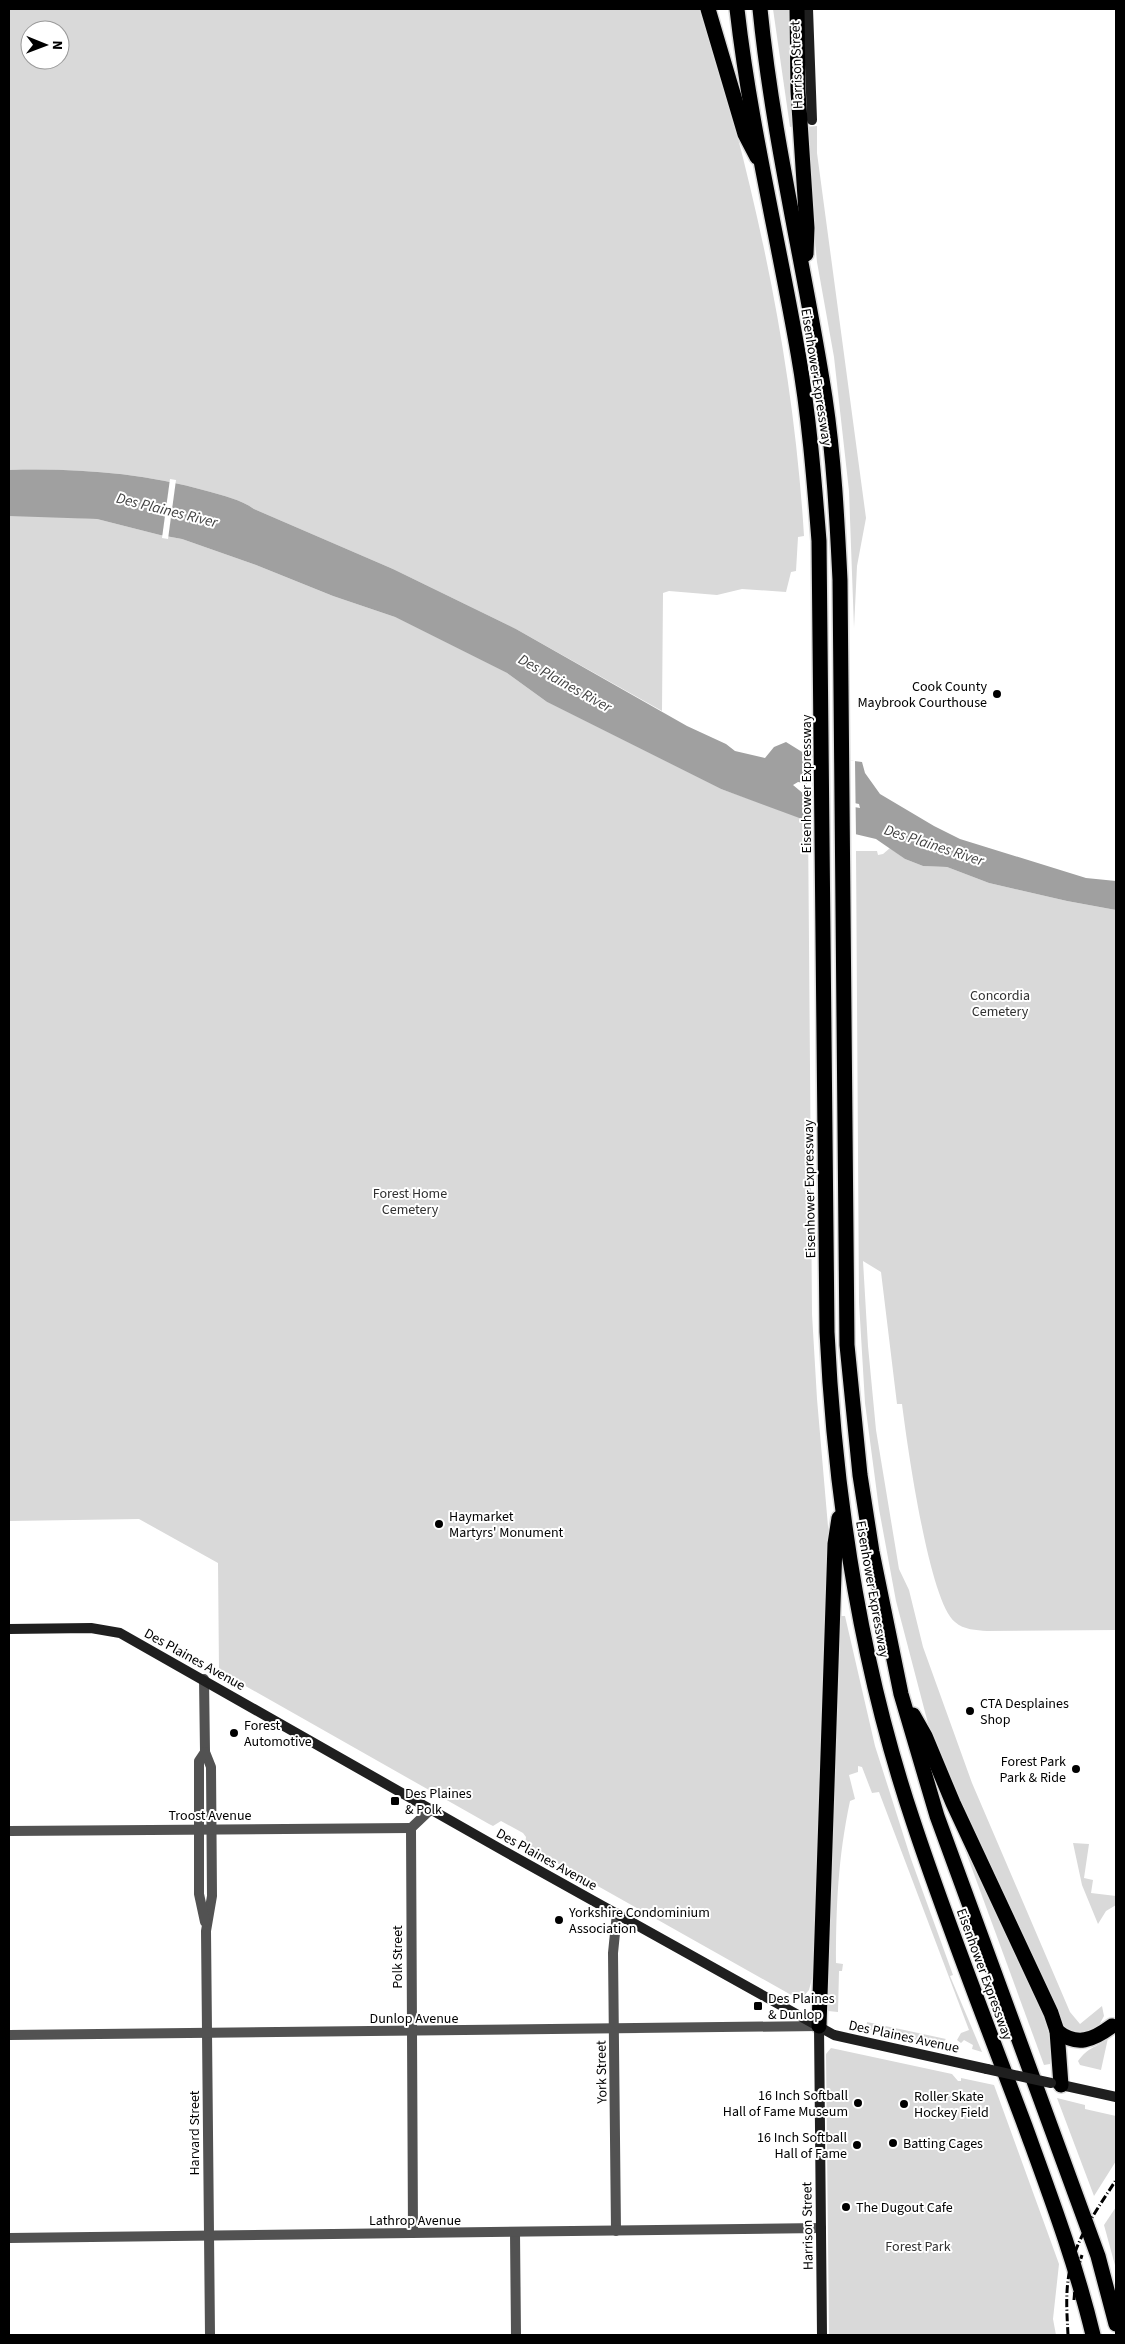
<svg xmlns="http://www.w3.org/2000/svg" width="1125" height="2344" viewBox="0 0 1125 2344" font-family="'Source Sans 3',sans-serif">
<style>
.green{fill:#d9d9d9;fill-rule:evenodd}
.water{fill:#a0a0a0;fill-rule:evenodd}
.pier{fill:#fff}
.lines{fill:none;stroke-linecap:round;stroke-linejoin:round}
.highway-casing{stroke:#dbdbdb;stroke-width:18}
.street{stroke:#525252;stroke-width:10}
.secondary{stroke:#1f1f1f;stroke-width:10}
.highway{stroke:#000;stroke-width:15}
.rail{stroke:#000;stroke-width:3;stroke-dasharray:8 2.5 1 2.5;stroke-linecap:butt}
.secondary-bridge{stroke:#1f1f1f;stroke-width:10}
.poi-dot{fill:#000;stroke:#fff;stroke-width:2}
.labels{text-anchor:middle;stroke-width:4;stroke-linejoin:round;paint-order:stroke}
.street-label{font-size:14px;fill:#000;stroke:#fff}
.poi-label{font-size:14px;fill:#000;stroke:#fff;text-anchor:start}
.park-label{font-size:14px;fill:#303030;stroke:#fff}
.water-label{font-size:15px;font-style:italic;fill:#414141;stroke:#fff}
</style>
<rect width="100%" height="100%" fill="#fff"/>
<g class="green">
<path d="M9 9H702C754 183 793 355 804 536L798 537 796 571 791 572 786 592 742 589 717 595 669 591 663 593 662 711 516 629 393 569 254 509C240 499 224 496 207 491 143 473 76 468 9 470ZM30 30H60V60H30Z"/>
<polygon points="773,9 792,9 794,126 790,127"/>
<polygon points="817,126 817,153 866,518 857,566 854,628 849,491 834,357 817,262 804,127"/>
<polygon points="23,515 97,519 160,535 182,539 256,565 333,596 395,617 507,673 547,702 721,789 808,820 812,1314 817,1399 829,1538 813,1975 809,1990 802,1998 793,1996 525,1845 526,1837 523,1833 501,1821 493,1826 489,1824 219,1671 218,1563 139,1519 9,1521 9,516"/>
<path d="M890 848 905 859 923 866 947 867 989 883 1067 901 1116 910V1630L987 1631C976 1630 964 1630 955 1622 929 1602 907 1443 902 1404H897L881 1272 863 1261 868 1346 876 1430 899 1569 909 1590 923 1647 972 1783 1070 2012 1080 2024 1102 2006 1104 2016 1097 2029 1080 2035 1065 2029 1063 2025 947 1779 931 1735 896 1601 879 1509 865 1403 859 1302 856 851H877L878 855 883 854Z"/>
<path d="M838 1616H845L875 1746 911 1859 953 1975 950 1976 982 2052 972 2049 973 2045 964 2040 961 2043 957 2040 961 2033 969 2030 879 1792 872 1793 862 1767 858 1766V1772L849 1775 855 1799 850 1801C838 1858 836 1906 836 1963L843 1964 842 1971H839L838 2012 828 2011Z"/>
<polygon points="949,1806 1045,2018 1051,2046 1050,2064 1044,2065"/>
<polygon points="1073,1843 1089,1844 1084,1878 1093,1880 1091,1893 1116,1896 1116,1905 1106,1911 1098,1924 1082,1885"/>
<polygon points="867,2022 946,2039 940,2045 866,2029"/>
<path d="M1108 2038 1101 2070 1080 2065 1078 2061C1089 2046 1095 2049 1108 2038Z"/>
<polygon points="831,2048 952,2074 958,2081 961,2081 961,2078 994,2085 1059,2264 1053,2319 1056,2335 829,2335 826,2054"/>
<polygon points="1057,2098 1085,2105 1085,2109 1116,2116 1116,2161 1094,2196"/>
<polygon points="1116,2207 1116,2269 1104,2225"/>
</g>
<path class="water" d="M9 470C76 468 143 473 207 491 224 496 240 499 254 509L393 569 516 629 687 726 726 744 735 751 765 758 774 747 786 742 807 755 862 762 865 773 880 794 934 826 960 839 1086 878 1116 881V910L1067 901 989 883 947 867 923 866 905 859 876 839 821 826 721 789 547 702 507 673 395 617 333 596 256 565 182 539 160 535 97 519 9 516ZM798 782 826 787 854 803 859 804 860 808 806 799 805 795 793 785Z"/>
<g class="pier">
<polygon points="170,479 176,480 168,539 162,538"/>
<polygon points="807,752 855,761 856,836 820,828 808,823 807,794 808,797 851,804 844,797 825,789 807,786"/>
</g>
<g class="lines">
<g class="highway-casing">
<g id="highway">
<polyline points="708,9 745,134 757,157"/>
<path d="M737 9C750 124 778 238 798 353 809 415 814 478 819 541L827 1332C835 1498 860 1663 913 1821 947 1924 987 2025 1025 2126 1050 2195 1076 2264 1093 2335"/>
<path d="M760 9C773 140 805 268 825 398 834 458 837 519 840 580L847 1345 860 1475 872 1552 901 1694 937 1816 1098 2256 1116 2324"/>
<polyline points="797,9 798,91 807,228 806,254"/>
<polyline points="913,1715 925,1736 953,1803 1051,2013 1057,2031 1061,2085"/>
<polyline points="819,2026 835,1544 839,1518"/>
<path d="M1057 2031C1077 2047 1093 2040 1112 2026"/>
</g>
</g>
<g class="street">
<polyline points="204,1679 205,1752 211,1767 212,1896 206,1931 210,2335"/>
<polyline points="9,1831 411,1828"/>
<polyline points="205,1922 199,1894 199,1761 205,1752"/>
<polyline points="9,2035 819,2026"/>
<polyline points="616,2231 613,1953 617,1913"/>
<polyline points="413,2233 411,1828 431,1809"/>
<polyline points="515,2233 516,2335"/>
<polyline points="9,2238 821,2228"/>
</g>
<g class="secondary">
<polyline points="808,9 812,120"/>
<polyline points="9,1629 91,1628 120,1633 504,1851 834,2035 987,2069"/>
<polyline points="819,2026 822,2335"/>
<polyline points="1057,2084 1116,2097"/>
</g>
<use href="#highway" class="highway"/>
<g class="rail">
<polyline points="1074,2300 1076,2275 1082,2255"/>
<path d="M1068 2335C1067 2314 1065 2291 1070 2269 1077 2237 1098 2208 1116 2180"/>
</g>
<polyline class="secondary-bridge" points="987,2069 1051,2083"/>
</g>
<g class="poi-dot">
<circle cx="997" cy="694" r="5"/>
<circle cx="439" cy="1524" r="5"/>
<circle cx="970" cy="1711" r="5"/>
<circle cx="234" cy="1733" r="5"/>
<circle cx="1076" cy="1769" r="5"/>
<rect x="390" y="1796" width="10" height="10" rx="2.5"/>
<circle cx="559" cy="1920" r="5"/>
<rect x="753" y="2001" width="10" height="10" rx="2.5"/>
<circle cx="858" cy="2103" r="5"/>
<circle cx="904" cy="2104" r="5"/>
<circle cx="893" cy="2143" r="5"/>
<circle cx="857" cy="2145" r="5"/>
<circle cx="846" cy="2207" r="5"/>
</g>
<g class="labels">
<g class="street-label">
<text transform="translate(796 65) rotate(-92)" y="5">Harrison Street</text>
<text transform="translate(817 377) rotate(81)" y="5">Eisenhower Expressway</text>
<text transform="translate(806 784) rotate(-90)" y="5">Eisenhower Expressway</text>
<text transform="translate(809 1189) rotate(-91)" y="5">Eisenhower Expressway</text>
<text transform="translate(873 1589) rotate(80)" y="5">Eisenhower Expressway</text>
<text transform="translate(195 1659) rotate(29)" y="5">Des Plaines Avenue</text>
<text x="210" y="1820">Troost Avenue</text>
<text transform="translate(547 1859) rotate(29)" y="5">Des Plaines Avenue</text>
<text transform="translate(397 1957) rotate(-90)" y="5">Polk Street</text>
<text transform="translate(985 1974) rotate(70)" y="5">Eisenhower Expressway</text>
<text x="414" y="2023">Dunlop Avenue</text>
<text transform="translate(904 2036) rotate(12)" y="5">Des Plaines Avenue</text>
<text transform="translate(601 2072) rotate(-91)" y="5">York Street</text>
<text transform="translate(194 2133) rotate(-90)" y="5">Harvard Street</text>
<text x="415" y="2225">Lathrop Avenue</text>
<text transform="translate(807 2226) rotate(-91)" y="5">Harrison Street</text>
</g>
<g class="poi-label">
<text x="987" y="691" text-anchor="end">Cook County<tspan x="987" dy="16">Maybrook Courthouse</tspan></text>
<text x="449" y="1521">Haymarket<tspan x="449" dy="16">Martyrs' Monument</tspan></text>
<text x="980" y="1708">CTA Desplaines<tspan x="980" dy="16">Shop</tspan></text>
<text x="244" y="1730">Forest<tspan x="244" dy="16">Automotive</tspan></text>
<text x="1066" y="1766" text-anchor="end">Forest Park<tspan x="1066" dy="16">Park &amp; Ride</tspan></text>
<text x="405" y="1798">Des Plaines<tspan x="405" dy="16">&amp; Polk</tspan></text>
<text x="569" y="1917">Yorkshire Condominium<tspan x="569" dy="16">Association</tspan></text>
<text x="768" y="2003">Des Plaines<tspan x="768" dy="16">&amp; Dunlop</tspan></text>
<text x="848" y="2100" text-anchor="end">16 Inch Softball<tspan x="848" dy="16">Hall of Fame Museum</tspan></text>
<text x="914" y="2101">Roller Skate<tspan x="914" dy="16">Hockey Field</tspan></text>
<text x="847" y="2142" text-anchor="end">16 Inch Softball<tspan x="847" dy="16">Hall of Fame</tspan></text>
<text x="903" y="2148">Batting Cages</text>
<text x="856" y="2212">The Dugout Cafe</text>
</g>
<g class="park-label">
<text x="1000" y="1000">Concordia<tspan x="1000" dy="16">Cemetery</tspan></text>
<text x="410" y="1198">Forest Home<tspan x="410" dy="16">Cemetery</tspan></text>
<text x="918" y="2251">Forest Park</text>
</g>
<g class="water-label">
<text transform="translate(167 510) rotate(14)" y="5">Des Plaines River</text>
<text transform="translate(565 683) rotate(29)" y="5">Des Plaines River</text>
<text transform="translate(934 845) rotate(18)" y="5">Des Plaines River</text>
</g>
</g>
<rect width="1125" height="2344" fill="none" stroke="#000000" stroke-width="20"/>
<g transform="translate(45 45) rotate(91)"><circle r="24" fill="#ffffff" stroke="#999999"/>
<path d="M0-4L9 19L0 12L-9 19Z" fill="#000000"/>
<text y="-8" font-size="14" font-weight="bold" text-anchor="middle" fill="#000000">N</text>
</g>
</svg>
